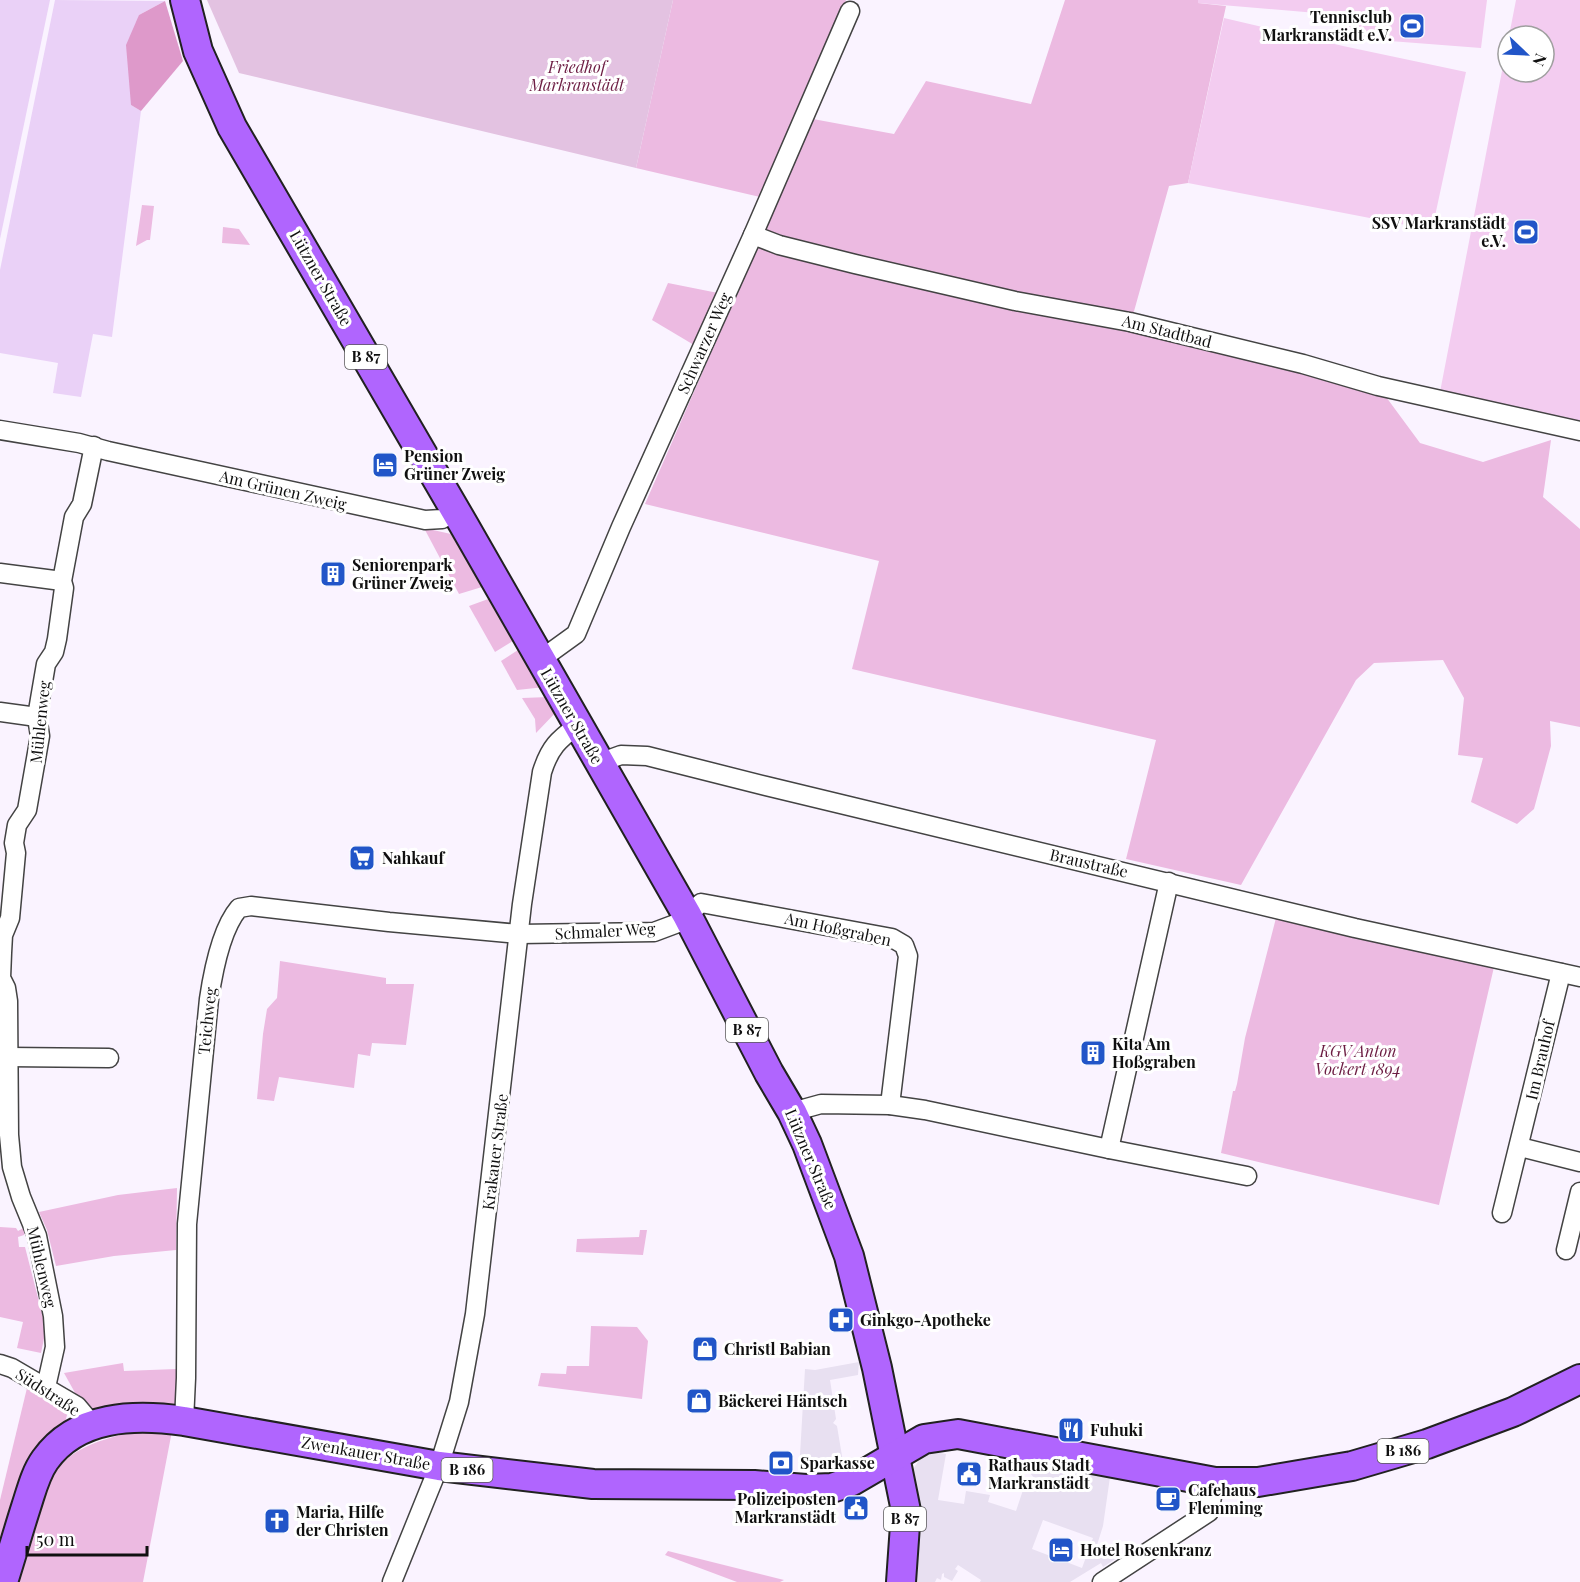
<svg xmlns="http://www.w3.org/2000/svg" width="1580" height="1582" viewBox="0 0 1580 1582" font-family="'Playfair Display',serif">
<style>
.farmland{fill:#ead1f7}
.green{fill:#ecbae1}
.forest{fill:#de99ca}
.cemetery{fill:#e3c2e1}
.pitch{fill:#f3ccf0}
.plaza{fill:#e8e0f1;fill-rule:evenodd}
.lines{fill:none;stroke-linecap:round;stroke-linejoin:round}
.minor-casing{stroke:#434343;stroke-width:21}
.primary-casing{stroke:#212121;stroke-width:32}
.minor{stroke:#fff;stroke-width:18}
.primary{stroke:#b065fe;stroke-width:28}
.labels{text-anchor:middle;stroke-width:6;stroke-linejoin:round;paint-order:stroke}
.shield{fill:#fff;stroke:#585858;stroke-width:1.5}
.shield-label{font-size:15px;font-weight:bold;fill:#101010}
.poi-label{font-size:16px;font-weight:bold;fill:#101010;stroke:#fff;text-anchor:start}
.park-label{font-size:16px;font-style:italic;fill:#6c1c42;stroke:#fff}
.street-label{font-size:16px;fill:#101010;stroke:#fff}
</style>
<rect width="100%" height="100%" fill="#faf3ff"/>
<g class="farmland">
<polygon points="0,0 50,0 0,239"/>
<polygon points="55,0 165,1 139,15 131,105 141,111 112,337 93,334 81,397 53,393 58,363 0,353 0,270"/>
</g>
<g class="green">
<polygon points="673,0 846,0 760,197 636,168"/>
<polygon points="1065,0 1198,0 1198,3 1226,6 1188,183 1169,186 1131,322 1378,386 1420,443 1483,462 1551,440 1543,497 1580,529 1580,727 1550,721 1551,746 1534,809 1517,824 1471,802 1483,758 1458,755 1464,698 1443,660 1374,663 1356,680 1241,885 1126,859 1156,740 852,669 879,561 645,504 813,119 894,134 926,81 1031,104"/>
<polygon points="142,205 154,206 150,240 147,240 136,246"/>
<polygon points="223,227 239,229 250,245 222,243"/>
<polygon points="668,283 718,293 694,345 652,320"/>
<polygon points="424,528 451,534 482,587 459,594"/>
<polygon points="491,598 516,639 495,652 469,606"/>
<polygon points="521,648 545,687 517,690 501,661"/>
<polygon points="549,697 558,710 536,733 535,719 522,698"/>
<polygon points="1276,918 1494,967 1439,1205 1221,1153 1233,1091 1235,1091 1237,1084 1245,1038"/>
<polygon points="280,961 386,978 386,984 414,984 406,1045 372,1043 370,1056 358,1054 354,1088 279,1077 274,1101 257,1099 263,1034 267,1009 277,998"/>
<polygon points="177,1188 176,1250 114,1256 56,1266 47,1230 39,1212 118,1195"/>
<polygon points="27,1226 24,1235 18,1237 19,1247 25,1247 46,1329 41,1353 17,1348 23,1322 0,1317 0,1227 16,1228 18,1231"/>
<polygon points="640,1230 647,1230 643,1255 576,1252 577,1239 639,1237"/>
<polygon points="591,1326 637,1327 648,1341 642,1399 538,1386 541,1373 566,1374 567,1366 589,1366"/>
<polygon points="123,1363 124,1371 176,1369 184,1421 93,1425 64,1373"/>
<polygon points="27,1388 56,1402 67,1415 63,1430 0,1565 0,1500"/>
<path d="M135 1431H172L143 1582H11C25 1542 39 1473 78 1451 96 1441 115 1436 135 1431Z"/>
<polygon points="668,1551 784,1580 780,1582 737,1582 665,1555"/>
</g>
<polygon class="forest" points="165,1 183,61 141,111 131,105 126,45 139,15"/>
<polygon class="cemetery" points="207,0 673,0 636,168 239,73"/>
<g class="pitch">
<polygon points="1198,0 1487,0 1481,48 1338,37 1340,15 1198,3"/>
<polygon points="1516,0 1580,0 1580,423 1440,392 1508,40 1508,72 1544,72 1544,36 1509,36"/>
<polygon points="1224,18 1343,46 1466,72 1432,230 1188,183"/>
</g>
<g class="plaza">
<polygon points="859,1362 858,1375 830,1380 836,1419 833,1423 837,1426 843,1462 828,1467 799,1472 805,1369 815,1370"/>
<path d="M929 1451 946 1454 938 1500 964 1504 966 1491 990 1495 988 1502 1016 1511 1023 1490 1032 1491 1037 1485V1481L1029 1472 1032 1463 1050 1469 1110 1477 1103 1526 1097 1545 1123 1554 1103 1567 1101 1563 1070 1582H980L981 1580 958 1565 955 1569 958 1571 952 1581 944 1577V1573L942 1574 941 1580 937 1578 935 1582H914L919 1526 912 1478 914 1468 919 1460ZM1043 1520 1093 1538 1082 1568 1032 1549Z"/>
</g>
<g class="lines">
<g class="minor-casing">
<g id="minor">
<polyline points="753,235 779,245 855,264 1015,301 1130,322 1303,364 1378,386 1580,431"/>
<polyline points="0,430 79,443 108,451 425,520 442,519 455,511"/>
<polyline points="0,573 62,581"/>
<polyline points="540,660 576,634 621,527 753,235 850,11"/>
<polyline points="0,712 37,717"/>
<polyline points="599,763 621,755 647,756 766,786 1355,928 1580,977"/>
<polyline points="8,1057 109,1058"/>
<polyline points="792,1112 821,1104 890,1105 925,1110 1109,1149 1247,1176"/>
<polyline points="1520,1147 1580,1162"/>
<polyline points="1109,1149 1169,882"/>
<polyline points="1502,1213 1561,973"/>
<polyline points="1566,1250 1580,1192"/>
<polyline points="0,1364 12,1368 77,1406 93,1425"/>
<polyline points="46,1387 55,1347 53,1316 37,1236 21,1197 12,1167 9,1135 8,1001 6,988 1,978 2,953 3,935 10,918 16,853 14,843 17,825 27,810 40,736 37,717 40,699 46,664 54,652 57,639 64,588 62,581 74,517 82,504 94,446"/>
<path d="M184 1421 186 1378 187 1224 209 999C213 972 221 929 239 908L251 906 389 922 519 934 654 932 678 923 701 903 892 938 904 945 908 956 890 1105"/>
<path d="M392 1582 439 1466 459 1402 475 1314 522 904 542 772C550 747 558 740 578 725"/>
<polyline points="1102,1582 1209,1512 1215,1482"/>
</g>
</g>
<g class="primary-casing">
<g id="primary">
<polyline points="185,0 198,51 232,127 465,527 687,915 769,1073 792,1112 807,1144 849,1256 877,1368 906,1511 901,1582"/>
<path d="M3 1582C11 1557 18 1532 26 1507 31 1492 35 1474 45 1460 77 1415 135 1414 184 1421L439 1466 593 1484 754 1485 806 1489 832 1488 852 1481 924 1439 958 1434 1215 1482H1258L1352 1466 1427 1444 1513 1412 1580 1379"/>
</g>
</g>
<use href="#minor" class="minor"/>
<use href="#primary" class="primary"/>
</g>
<defs>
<g id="stadium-square" transform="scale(1.35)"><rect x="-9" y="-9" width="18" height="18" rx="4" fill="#2155c8" stroke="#fff"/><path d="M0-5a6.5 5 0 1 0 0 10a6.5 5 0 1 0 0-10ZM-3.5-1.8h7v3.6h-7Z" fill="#fff"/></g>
<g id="hotel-square" transform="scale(1.35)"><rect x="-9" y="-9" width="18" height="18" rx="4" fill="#2155c8" stroke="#fff"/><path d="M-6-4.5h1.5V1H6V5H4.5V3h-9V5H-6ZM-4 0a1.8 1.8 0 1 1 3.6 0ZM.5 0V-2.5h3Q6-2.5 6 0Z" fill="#fff"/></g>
<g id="building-square" transform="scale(1.35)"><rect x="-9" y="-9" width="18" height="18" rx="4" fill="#2155c8" stroke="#fff"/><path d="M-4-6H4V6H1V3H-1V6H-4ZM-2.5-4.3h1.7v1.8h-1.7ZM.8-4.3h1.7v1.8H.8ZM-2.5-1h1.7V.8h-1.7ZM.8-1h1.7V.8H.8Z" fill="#fff"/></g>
<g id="supermarket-square" transform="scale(1.35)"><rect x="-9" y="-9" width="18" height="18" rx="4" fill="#2155c8" stroke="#fff"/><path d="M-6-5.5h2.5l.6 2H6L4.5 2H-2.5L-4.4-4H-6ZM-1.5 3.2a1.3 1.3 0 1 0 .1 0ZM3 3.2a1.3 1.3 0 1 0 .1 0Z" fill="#fff"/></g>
<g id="pharmacy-square" transform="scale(1.35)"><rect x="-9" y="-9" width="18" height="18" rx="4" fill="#2155c8" stroke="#fff"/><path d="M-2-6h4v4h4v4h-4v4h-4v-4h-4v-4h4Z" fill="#fff"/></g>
<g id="shop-square" transform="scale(1.35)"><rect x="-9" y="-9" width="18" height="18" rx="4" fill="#2155c8" stroke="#fff"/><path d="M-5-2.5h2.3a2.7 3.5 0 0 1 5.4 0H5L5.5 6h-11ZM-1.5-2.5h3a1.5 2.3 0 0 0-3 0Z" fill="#fff"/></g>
<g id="restaurant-square" transform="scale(1.35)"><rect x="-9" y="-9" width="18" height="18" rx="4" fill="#2155c8" stroke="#fff"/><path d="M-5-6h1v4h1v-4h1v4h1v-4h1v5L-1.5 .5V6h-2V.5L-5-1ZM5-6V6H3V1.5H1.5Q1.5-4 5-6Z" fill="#fff"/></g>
<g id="bank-square" transform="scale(1.35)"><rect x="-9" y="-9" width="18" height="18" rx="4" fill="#2155c8" stroke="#fff"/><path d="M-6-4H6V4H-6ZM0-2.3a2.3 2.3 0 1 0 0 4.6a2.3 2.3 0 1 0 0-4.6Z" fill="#fff"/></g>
<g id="civic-square" transform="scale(1.35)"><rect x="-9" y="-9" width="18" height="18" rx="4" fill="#2155c8" stroke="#fff"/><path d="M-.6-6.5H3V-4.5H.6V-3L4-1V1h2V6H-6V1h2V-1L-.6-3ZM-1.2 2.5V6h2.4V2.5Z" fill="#fff"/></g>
<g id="cafe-square" transform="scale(1.35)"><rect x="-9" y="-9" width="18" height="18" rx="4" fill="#2155c8" stroke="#fff"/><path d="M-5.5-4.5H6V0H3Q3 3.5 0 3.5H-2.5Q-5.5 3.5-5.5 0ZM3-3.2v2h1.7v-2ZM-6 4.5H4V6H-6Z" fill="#fff"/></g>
<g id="church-square" transform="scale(1.35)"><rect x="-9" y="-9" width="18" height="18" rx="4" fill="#2155c8" stroke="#fff"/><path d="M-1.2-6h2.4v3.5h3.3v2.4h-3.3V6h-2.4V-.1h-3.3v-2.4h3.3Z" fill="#fff"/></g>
</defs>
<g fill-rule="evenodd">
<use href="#stadium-square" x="1412" y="26"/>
<use href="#stadium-square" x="1526" y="232"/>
<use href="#hotel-square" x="385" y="465"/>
<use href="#building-square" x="333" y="574"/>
<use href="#supermarket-square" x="362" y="858"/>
<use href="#building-square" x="1093" y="1053"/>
<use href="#pharmacy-square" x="841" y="1320"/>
<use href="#shop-square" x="705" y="1349"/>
<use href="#shop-square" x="699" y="1401"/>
<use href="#restaurant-square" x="1071" y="1430"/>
<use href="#bank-square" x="781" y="1463"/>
<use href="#civic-square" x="969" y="1474"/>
<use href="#cafe-square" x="1168" y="1499"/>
<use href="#civic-square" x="856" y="1508"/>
<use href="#church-square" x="277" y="1521"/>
<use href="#hotel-square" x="1061" y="1550"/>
</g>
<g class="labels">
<g class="shield">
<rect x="345" y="345" width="42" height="24" rx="4.5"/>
<rect x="726" y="1018" width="42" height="24" rx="4.5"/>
<rect x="1377.5" y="1439" width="51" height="24" rx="4.5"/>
<rect x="441.5" y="1458" width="51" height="24" rx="4.5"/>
<rect x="884" y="1507" width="42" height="24" rx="4.5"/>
</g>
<g class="shield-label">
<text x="366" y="362">B 87</text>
<text x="747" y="1035">B 87</text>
<text x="1403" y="1456">B 186</text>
<text x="467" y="1475">B 186</text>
<text x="905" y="1524">B 87</text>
</g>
<g class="poi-label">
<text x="1392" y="23" text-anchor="end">Tennisclub<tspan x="1392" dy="18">Markranstädt e.V.</tspan></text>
<text x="1506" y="229" text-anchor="end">SSV Markranstädt<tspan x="1506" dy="18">e.V.</tspan></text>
<text x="404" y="462">Pension<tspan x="404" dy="18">Grüner Zweig</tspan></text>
<text x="352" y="571">Seniorenpark<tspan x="352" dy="18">Grüner Zweig</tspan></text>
<text x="382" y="864">Nahkauf</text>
<text x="1112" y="1050">Kita Am<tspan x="1112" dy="18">Hoßgraben</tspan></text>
<text x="860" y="1326">Ginkgo-Apotheke</text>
<text x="724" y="1355">Christl Babian</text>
<text x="718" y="1407">Bäckerei Häntsch</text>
<text x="1090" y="1436">Fuhuki</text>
<text x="800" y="1469">Sparkasse</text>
<text x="988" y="1471">Rathaus Stadt<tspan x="988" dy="18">Markranstädt</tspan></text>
<text x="1188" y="1496">Cafehaus<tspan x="1188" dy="18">Flemming</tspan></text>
<text x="836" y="1505" text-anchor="end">Polizeiposten<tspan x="836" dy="18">Markranstädt</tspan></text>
<text x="296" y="1518">Maria, Hilfe<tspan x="296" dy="18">der Christen</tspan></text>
<text x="1080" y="1556">Hotel Rosenkranz</text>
</g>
<g class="park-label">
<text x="577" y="73">Friedhof<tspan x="577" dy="18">Markranstädt</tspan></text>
<text x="1358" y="1057">KGV Anton<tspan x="1358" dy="18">Vockert 1894</tspan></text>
</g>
<g class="street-label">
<text transform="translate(321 278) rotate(60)" y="6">Lützner Straße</text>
<text transform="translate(1167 331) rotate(14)" y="6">Am Stadtbad</text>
<text transform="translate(704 343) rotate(-66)" y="6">Schwarzer Weg</text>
<text transform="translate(283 490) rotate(13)" y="6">Am Grünen Zweig</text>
<text transform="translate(572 716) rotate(60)" y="6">Lützner Straße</text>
<text transform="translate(40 722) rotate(-84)" y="6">Mühlenweg</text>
<text transform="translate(1089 863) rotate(13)" y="6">Braustraße</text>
<text transform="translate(838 929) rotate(12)" y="6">Am Hoßgraben</text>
<text transform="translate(605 931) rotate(-3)" y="6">Schmaler Weg</text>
<text transform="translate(207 1021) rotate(-84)" y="6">Teichweg</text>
<text transform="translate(1540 1060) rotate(-77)" y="6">Im Brauhof</text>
<text transform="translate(495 1152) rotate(-83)" y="6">Krakauer Straße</text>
<text transform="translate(811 1159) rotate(67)" y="6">Lützner Straße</text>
<text transform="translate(42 1267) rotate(77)" y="6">Mühlenweg</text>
<text transform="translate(48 1392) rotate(33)" y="6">Südstraße</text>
<text transform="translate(366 1453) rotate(10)" y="6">Zwenkauer Straße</text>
</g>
</g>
<g transform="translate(1526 54) rotate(113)"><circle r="28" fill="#ffffff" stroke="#9f9f9f" stroke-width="1.5"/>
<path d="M0-4.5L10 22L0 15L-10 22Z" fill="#2155c8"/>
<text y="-9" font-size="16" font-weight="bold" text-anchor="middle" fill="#101010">N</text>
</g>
<path d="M27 1546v9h120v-9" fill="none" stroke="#101010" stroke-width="3"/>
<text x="36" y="1546" font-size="18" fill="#101010" stroke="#ffffff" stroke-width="4.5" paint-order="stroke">50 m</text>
</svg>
